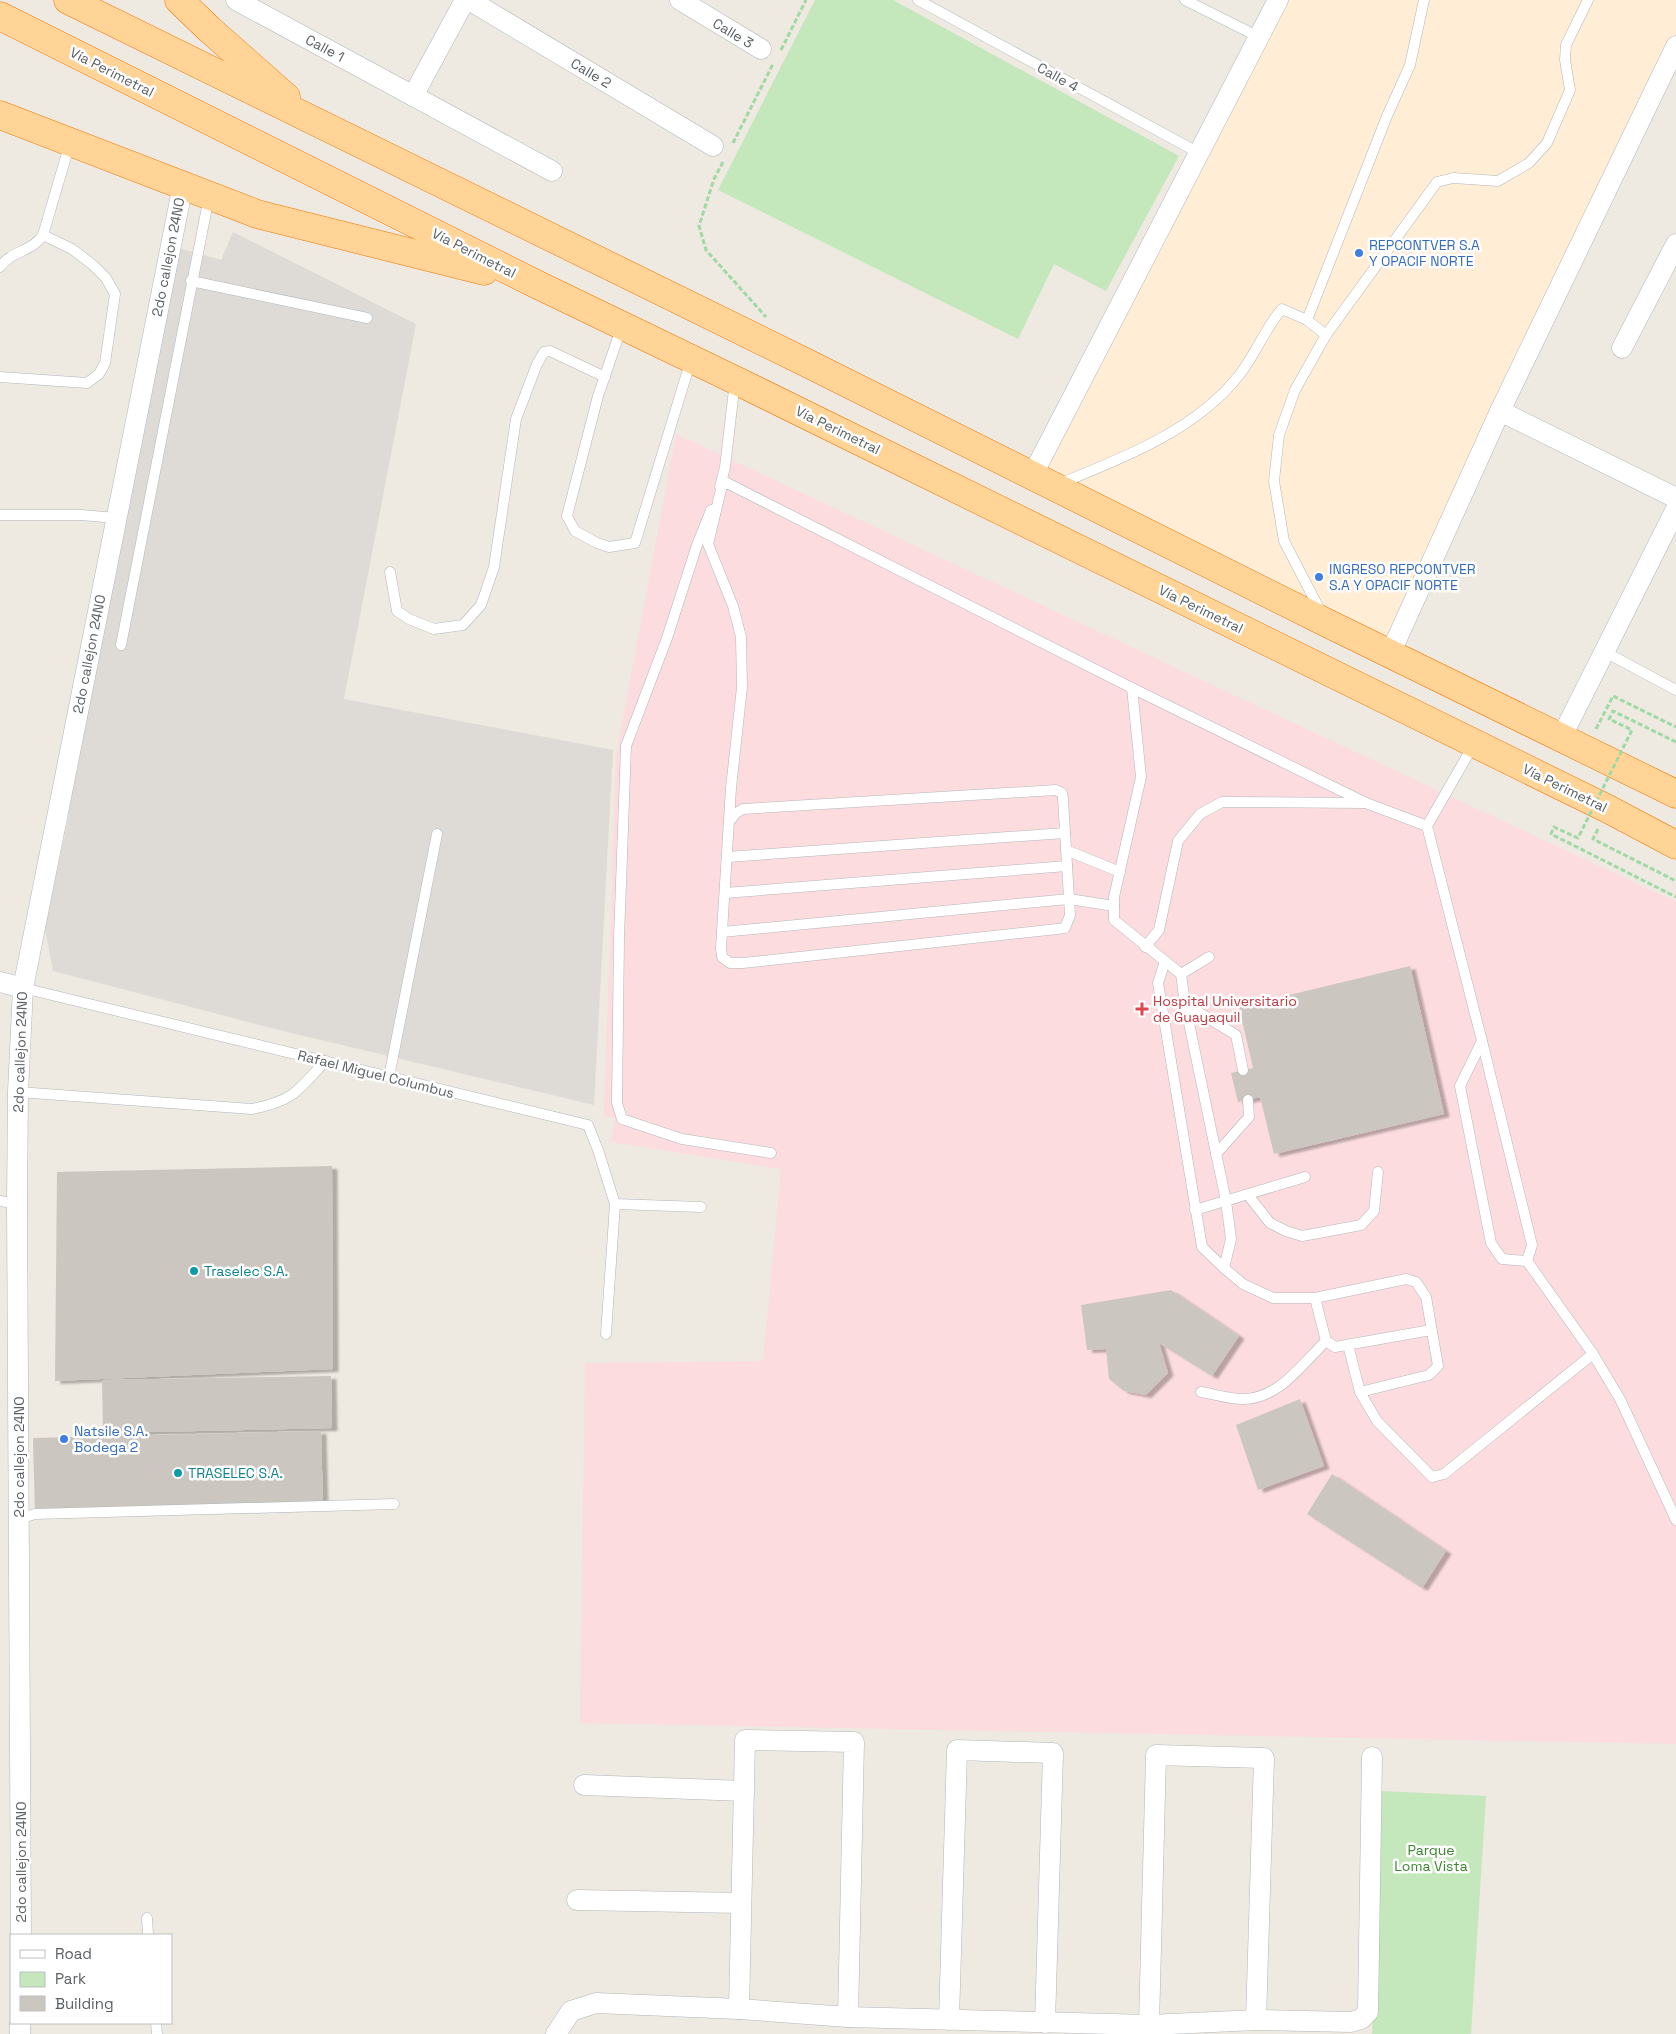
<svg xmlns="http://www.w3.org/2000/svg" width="1676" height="2034" viewBox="0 0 1676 2034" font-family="'Space Grotesk',sans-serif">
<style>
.commercial{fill:#ffedd5}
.industrial{fill:#dedbd6}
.medical{fill:#fcdcdf}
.green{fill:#c4e7bc}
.building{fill:#cbc6c0;filter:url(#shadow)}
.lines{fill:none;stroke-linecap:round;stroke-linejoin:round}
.service-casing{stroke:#b2b6ba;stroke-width:11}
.minor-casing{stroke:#b2b6ba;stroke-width:21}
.trunk-casing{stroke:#ef7600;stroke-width:29}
.path{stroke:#9fd9a3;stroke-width:3;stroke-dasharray:5 2.5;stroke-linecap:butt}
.service{stroke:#fff;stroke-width:10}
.minor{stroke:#fff;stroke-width:20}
.trunk{stroke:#ffd496;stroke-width:28}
.path-bridge{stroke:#9fd9a3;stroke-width:3;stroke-dasharray:5 2.5;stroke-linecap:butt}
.shop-dot{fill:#3f7fe0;stroke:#fff;stroke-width:2}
.health-dot{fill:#e0444e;stroke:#fff;stroke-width:2}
.culture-dot{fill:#0f9aa8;stroke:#fff;stroke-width:2}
.labels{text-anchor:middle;stroke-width:5;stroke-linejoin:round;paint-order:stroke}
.street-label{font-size:14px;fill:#5a6063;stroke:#fff}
.shop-label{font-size:14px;fill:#366cbe;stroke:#fff;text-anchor:start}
.health-label{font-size:14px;fill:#be3a42;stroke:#fff;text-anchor:start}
.culture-label{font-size:14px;fill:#0d838f;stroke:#fff;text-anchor:start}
.park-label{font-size:14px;fill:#3c8430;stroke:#fff}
</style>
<defs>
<filter id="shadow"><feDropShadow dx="5.5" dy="3" stdDeviation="1" flood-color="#0004"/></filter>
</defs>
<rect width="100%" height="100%" fill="#eee9e1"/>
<polygon class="commercial" points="1277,0 1676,0 1676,31 1385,651 1033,475"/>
<polygon class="industrial" points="233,232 416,324 344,699 613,750 594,1105 279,1030 53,971 45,929 68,820 74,764 179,248 221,260"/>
<polygon class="medical" points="676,434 1676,902 1676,1744 580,1723 585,1363 763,1361 781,1169 611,1142 615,1118 604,1116 616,755"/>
<g class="green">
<polygon points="815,0 893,0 1179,156 1106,291 1054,264 1018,339 718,190"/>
<polygon points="1382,1791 1486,1796 1471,2034 1372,2034"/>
</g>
<g class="building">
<polygon points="1410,966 1444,1114 1274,1154 1260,1097 1238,1102 1231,1073 1253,1068 1239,1007"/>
<polygon points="332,1166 333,1369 55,1381 57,1172"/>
<polygon points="1171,1290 1239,1336 1212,1376 1159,1343 1168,1373 1146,1395 1124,1391 1109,1379 1106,1349 1087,1350 1081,1305"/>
<polygon points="331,1376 332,1428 103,1433 102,1380"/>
<polygon points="1300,1399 1324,1466 1258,1490 1236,1425"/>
<polygon points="321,1431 323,1507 35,1514 33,1438"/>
<polygon points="1332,1474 1446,1551 1422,1588 1307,1514"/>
</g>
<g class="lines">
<g class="service-casing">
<g id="service">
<polyline points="918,0 1199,153"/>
<polyline points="1185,0 1259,37"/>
<path d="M0 267C12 250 32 252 43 235L70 143"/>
<polyline points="191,281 367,318"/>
<polyline points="1307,320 1387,116 1410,65 1424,0"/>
<polyline points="622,326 598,396 567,516 575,531 597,543 609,547 635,543 691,360"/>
<polyline points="1326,335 1437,182 1453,178 1498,181 1529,163 1547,143 1570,90 1565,60 1566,45 1588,0"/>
<polyline points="0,377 87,383 99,374 105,363 115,294 106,278 93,265 72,249 43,235"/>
<path d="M1059 484C1123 458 1197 430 1240 374 1255 355 1267 325 1282 309L1307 320 1326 335 1295 390 1279 435 1274 481 1284 541 1322 614"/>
<polyline points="720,487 725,467 735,381"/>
<polyline points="711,510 697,545 667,638 626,746 619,938 617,1103 622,1119 682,1139 771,1153"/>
<polyline points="0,515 81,515 116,518"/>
<polyline points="390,572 397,611 409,619 434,629 463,625 481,605 494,567 516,419 537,364 544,352 550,351 605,377"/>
<polyline points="121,645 209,197"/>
<polyline points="1605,652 1676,690"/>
<polyline points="1132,688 1141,777 1114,897 1114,920 1181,974 1185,1004 1226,1201 1231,1239 1224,1268"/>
<polyline points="1474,744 1427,826 1482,1041 1532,1245 1527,1261"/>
<polyline points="729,822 736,813 743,809 1056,790 1062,793 1063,799 1070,915 1065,928 1057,929 743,963 730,963 722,957 721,948 731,788 742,687 741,637 733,606 708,544 723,481 1132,688 1366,803 1427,826"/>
<polyline points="1066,850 1120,872"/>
<polyline points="727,857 1065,833"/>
<polyline points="725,893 1067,866"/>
<polyline points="722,932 1069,899 1114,906"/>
<polyline points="1145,947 1159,930 1178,841 1200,814 1222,802 1363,803"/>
<polyline points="1165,961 1158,983 1202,1247 1224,1268 1243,1284 1273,1298 1315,1298 1406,1279 1416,1282 1426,1297 1438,1366 1429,1375 1360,1392"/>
<polyline points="1181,974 1209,957"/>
<polyline points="23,988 588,1125 598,1150 615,1204 701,1207"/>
<polyline points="1185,1004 1236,1035 1243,1070"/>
<polyline points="1482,1041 1460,1086 1491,1243 1502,1259 1527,1261"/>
<polyline points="389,1077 437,834"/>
<path d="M18 1092 252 1109C293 1101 298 1091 325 1061"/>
<polyline points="1216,1154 1249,1117 1248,1100"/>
<polyline points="1248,1195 1270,1223 1286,1231 1302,1236 1361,1225 1374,1211 1378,1172"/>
<polyline points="0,1201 17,1204"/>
<polyline points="1195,1210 1305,1177"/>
<polyline points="1527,1261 1593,1354 1620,1399 1676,1520"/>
<polyline points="1315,1298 1326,1341 1335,1347 1431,1330"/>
<polyline points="606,1334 615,1204"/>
<polyline points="1348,1345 1360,1392 1377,1421 1432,1477 1444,1474 1593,1354"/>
<path d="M1201 1392C1214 1394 1229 1399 1243 1399 1279 1399 1302 1364 1326 1341"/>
<polyline points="19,1519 35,1514 394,1504"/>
<polyline points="147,1918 148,1935"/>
<polyline points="156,2023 157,2034"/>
</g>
</g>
<g class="minor-casing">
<g id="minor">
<polyline points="236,0 552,171"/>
<polyline points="469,0 713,146"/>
<polyline points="680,0 761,49"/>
<polyline points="413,96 465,0"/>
<polyline points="1622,348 1676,244"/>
<polyline points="1500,411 1676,498"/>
<polyline points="1032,476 1278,0"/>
<polyline points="1390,654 1500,411 1676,46"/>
<polyline points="1561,738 1676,509"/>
<polyline points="0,982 23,988"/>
<polyline points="584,1785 744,1791"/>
<polyline points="577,1900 741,1903"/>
<polyline points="21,1935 17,1204 18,1092 23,988 183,185"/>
<polyline points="739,2009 745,1740 854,1742 848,2017"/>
<polyline points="949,2020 957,1750 1053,1753 1045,2023"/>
<polyline points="1149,2025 1156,1755 1264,1758 1256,2020"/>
<polyline points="20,2034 20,2023"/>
<polyline points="556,2034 571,2011 596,2003 739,2009 848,2017 1149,2025 1256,2020 1351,2022 1361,2019 1368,2012 1372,1757"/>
</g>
</g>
<g class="trunk-casing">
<g id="trunk">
<polyline points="68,0 809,364 1327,623 1676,794"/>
<polyline points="179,0 209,29 286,97"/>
<polyline points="0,16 534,283 735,380 1608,809 1676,845"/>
<polyline points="0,115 257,214 484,271"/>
</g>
</g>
<g class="path">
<polyline points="781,50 806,0"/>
<polyline points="733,143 773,64"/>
<polyline points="723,162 714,179 699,226 706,250 766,317"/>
<polyline points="1596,729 1613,696 1676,727"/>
<polyline points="1598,829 1593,839 1676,881"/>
</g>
<use href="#service" class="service"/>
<use href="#minor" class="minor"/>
<use href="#trunk" class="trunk"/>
<polyline class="path-bridge" points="1676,742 1613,711 1609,719 1632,730 1578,838 1554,827 1551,834 1676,897"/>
</g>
<g class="shop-dot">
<circle cx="1359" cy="253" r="5"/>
<circle cx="1319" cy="577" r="5"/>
<circle cx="64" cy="1439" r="5"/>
</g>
<path class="health-dot" d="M1139.5 1001.5h5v5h5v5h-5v5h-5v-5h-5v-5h5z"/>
<g class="culture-dot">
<circle cx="194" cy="1271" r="5"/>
<circle cx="178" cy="1473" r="5"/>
</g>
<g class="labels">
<g class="street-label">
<text transform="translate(733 33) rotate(31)" y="5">Calle 3</text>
<text transform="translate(325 48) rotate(28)" y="5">Calle 1</text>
<text transform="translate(112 72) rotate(27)" y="5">Vía Perimetral</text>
<text transform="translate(591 73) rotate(31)" y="5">Calle 2</text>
<text transform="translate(1058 77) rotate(29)" y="5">Calle 4</text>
<text transform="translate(474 253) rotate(27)" y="5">Vía Perimetral</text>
<text transform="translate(168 257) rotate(-79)" y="5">2do callejon 24NO</text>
<text transform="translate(838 430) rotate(26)" y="5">Vía Perimetral</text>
<text transform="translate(1201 609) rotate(26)" y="5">Vía Perimetral</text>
<text transform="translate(89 654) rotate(-79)" y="5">2do callejon 24NO</text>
<text transform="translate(1565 788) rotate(26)" y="5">Vía Perimetral</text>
<text transform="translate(20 1052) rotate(-88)" y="5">2do callejon 24NO</text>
<text transform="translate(376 1074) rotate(14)" y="5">Rafael Miguel Columbus</text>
<text transform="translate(19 1457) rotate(-90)" y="5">2do callejon 24NO</text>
<text transform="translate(21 1862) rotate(-90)" y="5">2do callejon 24NO</text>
</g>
<g class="shop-label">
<text x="1369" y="250">REPCONTVER S.A<tspan x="1369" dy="16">Y OPACIF NORTE</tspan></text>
<text x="1329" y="574">INGRESO REPCONTVER<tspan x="1329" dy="16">S.A Y OPACIF NORTE</tspan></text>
<text x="74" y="1436">Natsile S.A.<tspan x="74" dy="16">Bodega 2</tspan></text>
</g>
<g class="health-label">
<text x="1153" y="1006">Hospital Universitario<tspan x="1153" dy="16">de Guayaquil</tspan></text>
</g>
<g class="culture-label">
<text x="204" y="1276">Traselec S.A.</text>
<text x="188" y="1478">TRASELEC S.A.</text>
</g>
<g class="park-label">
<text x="1431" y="1855">Parque<tspan x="1431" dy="16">Loma Vista</tspan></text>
</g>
</g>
<rect x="10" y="1934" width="162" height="90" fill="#ffffff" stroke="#bdbfc1"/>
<rect x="20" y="1950" width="25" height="8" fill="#ffffff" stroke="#bdbfc1"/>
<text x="55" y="1959" font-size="15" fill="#5a6063">Road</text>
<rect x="20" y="1972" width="25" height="15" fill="#c4e7bc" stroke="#bdbfc1"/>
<text x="55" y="1984" font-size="15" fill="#5a6063">Park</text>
<rect x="20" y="1996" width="25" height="15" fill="#cbc6c0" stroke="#bdbfc1"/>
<text x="55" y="2009" font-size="15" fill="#5a6063">Building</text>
</svg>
